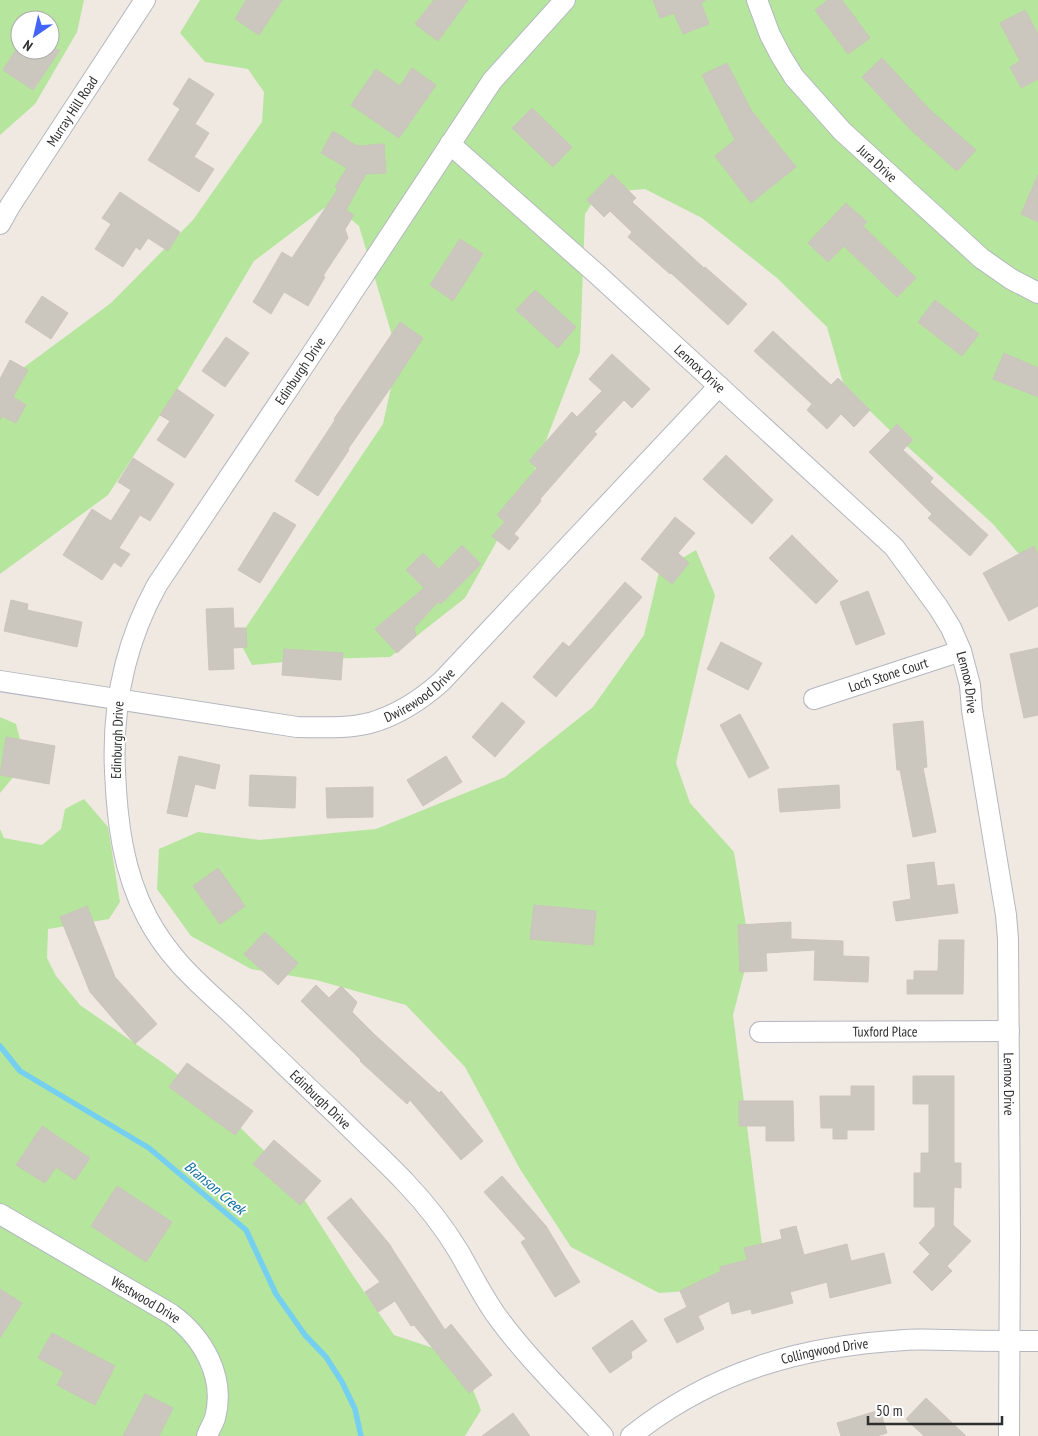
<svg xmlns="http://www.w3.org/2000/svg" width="1038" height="1436" viewBox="0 0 1038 1436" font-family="'PT Sans Narrow',sans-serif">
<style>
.green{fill:#b6e59e;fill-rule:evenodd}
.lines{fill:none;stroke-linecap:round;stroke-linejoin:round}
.stream{stroke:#75cff0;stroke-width:5.5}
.building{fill:#cbc7bf;stroke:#cbc5ba}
.street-casing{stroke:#b4b7c1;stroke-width:22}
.street{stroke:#fff;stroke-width:20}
.labels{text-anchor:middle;stroke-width:4;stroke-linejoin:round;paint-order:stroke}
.street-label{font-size:14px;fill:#2e2e2e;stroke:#fff}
.water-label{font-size:15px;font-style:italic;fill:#0d6fa3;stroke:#fff}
</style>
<rect width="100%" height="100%" fill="#efe9e1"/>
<g class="green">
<path d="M0 0H84L77 32 35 104 0 135ZM20 20H50V50H20Z"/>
<polygon points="200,0 1038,0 1038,576 993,524 899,439 844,386 827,327 777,278 702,218 645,189 599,193 585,214 580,352 530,482 465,598 390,657 319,659 252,665 238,639 383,424 398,355 359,226 331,203 254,261 182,382 108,495 0,574 0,385 111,303 193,220 262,122 264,92 248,69 205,62 180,33"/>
<polygon points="696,550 715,595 676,763 690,803 734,852 750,950 733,1015 762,1245 728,1288 659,1293 571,1247 520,1169 465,1067 406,1005 316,980 251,969 191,936 157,889 159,849 198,832 259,840 376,829 505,777 593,707 644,635 659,572"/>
<polygon points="0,717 16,724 26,762 0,793"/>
<polygon points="84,799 108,827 120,902 109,919 48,929 47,958 56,976 80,1005 163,1063 218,1106 288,1174 352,1274 394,1335 460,1357 481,1410 465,1436 0,1436 0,829 4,838 42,845 61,829 65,809"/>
</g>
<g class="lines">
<polyline class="stream" points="0,1046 20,1071 149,1148 246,1230 276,1294 305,1335 326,1357 342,1382 355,1409 361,1436"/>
</g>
<g class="building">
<polygon points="246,0 282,0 259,35 235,19"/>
<polygon points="434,0 468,0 438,41 415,24"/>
<polygon points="653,0 705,0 705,1 701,3 709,24 683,34 674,13 660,18"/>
<polygon points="828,0 842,0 870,38 848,54 815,10"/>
<polygon points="1025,10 1038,34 1038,79 1021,88 1010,67 1020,61 1000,23"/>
<polygon points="16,50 60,50 33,90 3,70"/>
<polygon points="882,58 929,109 976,150 957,171 911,130 862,77"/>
<polygon points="727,63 751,110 796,167 751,203 715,156 735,140 702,75"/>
<polygon points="412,68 436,85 399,138 351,105 376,69 400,86"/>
<polygon points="189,78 214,94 195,124 209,133 194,157 214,169 199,192 148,160 180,109 173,104"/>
<polygon points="532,108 572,147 553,167 512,128"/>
<polygon points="333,131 357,146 384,144 386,173 366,174 346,210 354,215 345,229 348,238 323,276 325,277 308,306 284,292 271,314 253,302 282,252 292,258 338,189 335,187 347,168 321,153"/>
<polygon points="612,174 636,198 632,202 704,268 705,267 747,304 728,325 671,273 670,274 628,237 632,232 610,211 604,217 587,200"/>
<polygon points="1038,175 1038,222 1021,214"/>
<polygon points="120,192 180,232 168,251 148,238 140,250 136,247 123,267 95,249 111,224 102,218"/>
<polygon points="846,203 867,222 863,226 916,278 897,297 844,246 828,262 808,243"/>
<polygon points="460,239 483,254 453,301 430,285"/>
<polygon points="535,290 576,327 558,348 516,310"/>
<polygon points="42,296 68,313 51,339 25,322"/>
<polygon points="935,300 979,334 962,356 918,322"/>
<polygon points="400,322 423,338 391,387 348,449 349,450 318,496 295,481 335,420 334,419"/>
<polygon points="773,331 831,385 838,378 870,410 854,427 841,414 827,429 807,410 812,404 754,351"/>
<polygon points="226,337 249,353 225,387 202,371"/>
<polygon points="1004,353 1038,368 1038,397 993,379"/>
<polygon points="612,354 650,389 632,408 624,400 594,432 597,434 540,499 541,501 514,534 519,538 509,550 492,536 505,522 497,515 537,468 529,461 572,412 577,417 602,391 589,379"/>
<polygon points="10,360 28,370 13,397 26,405 16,423 2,416 0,420 0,379"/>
<polygon points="177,389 214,415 185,458 157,440 170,421 160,415"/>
<polygon points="897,424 913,440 903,450 933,478 930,482 988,535 970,556 928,518 932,514 869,452"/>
<polygon points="726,455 773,500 752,524 703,479"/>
<polygon points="133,458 174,484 150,521 140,515 119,548 130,554 121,567 114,562 102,580 63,555 92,509 111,521 131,490 118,482"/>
<polygon points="274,512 296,525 260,583 238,570"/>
<polygon points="675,517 695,533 678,553 689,563 672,584 641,559"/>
<polygon points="792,535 838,581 816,604 769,558"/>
<polygon points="462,545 481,564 441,604 438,602 414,628 416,636 397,653 375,629 424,588 406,570 423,553 439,569"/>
<polygon points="1034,546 1038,555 1038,606 1009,621 983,573"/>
<polygon points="625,582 642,597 556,697 533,677 563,642 569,647"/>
<polygon points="868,591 885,634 856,645 840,602"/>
<polygon points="11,600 28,604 27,610 82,622 77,647 4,631"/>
<polygon points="233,608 234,628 246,628 247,647 233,648 234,669 209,670 206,609"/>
<polygon points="721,642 762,663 748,690 707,669"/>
<polygon points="1038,648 1038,715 1024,718 1010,654"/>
<polygon points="284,649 343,653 341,680 282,675"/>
<polygon points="502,702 525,722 495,757 472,737"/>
<polygon points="740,714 769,768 749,778 720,725"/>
<polygon points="923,721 927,767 923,768 936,832 913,837 900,770 897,770 893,724"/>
<polygon points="6,737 55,746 49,784 0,775"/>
<polygon points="179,756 220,765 215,789 195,784 187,817 167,813"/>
<polygon points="446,756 462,782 423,806 407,780"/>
<polygon points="250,775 296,777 295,808 249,806"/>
<polygon points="839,785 840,808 780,812 778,789"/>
<polygon points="373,787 373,817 327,818 326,788"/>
<polygon points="934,862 937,886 954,884 958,913 896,921 893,902 911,899 907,865"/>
<polygon points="218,868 245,906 220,924 193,886"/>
<polygon points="534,905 596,911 593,945 530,939"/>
<polygon points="87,906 115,977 157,1024 135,1044 90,992 60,917"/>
<polygon points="791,922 791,939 843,941 843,956 869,957 868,982 814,980 815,950 766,953 767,971 740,972 738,925"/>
<polygon points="265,932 298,963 278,985 244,954"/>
<polygon points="939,940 964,940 963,994 907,994 907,980 914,980 914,971 938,971"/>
<polygon points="316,985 329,998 341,986 357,1002 352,1012 375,1035 439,1093 441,1091 483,1141 461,1160 410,1100 407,1104 360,1061 361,1060 301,1001"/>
<polygon points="187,1063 253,1111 235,1135 169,1087"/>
<polygon points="913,1076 954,1076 954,1163 961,1163 961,1188 954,1187 953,1225 971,1241 947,1266 952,1271 932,1291 913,1272 930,1254 919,1243 935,1226 935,1207 914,1207 914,1173 921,1173 921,1153 929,1153 929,1104 913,1104"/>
<polygon points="851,1086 874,1086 874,1130 847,1130 847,1139 833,1139 833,1128 821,1128 820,1096 851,1096"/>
<polygon points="739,1101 793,1101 794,1141 766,1141 766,1126 739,1126"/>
<polygon points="42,1126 90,1158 75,1180 56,1167 45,1183 16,1165"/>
<polygon points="274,1140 321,1181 300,1205 253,1164"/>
<polygon points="502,1176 546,1226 580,1282 555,1297 521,1242 526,1239 484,1192"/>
<polygon points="117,1186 172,1222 146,1262 91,1226"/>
<polygon points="351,1198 391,1246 391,1247 445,1330 451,1324 492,1375 469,1393 414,1325 411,1326 395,1301 378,1312 365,1292 380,1282 327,1218"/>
<polygon points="796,1226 804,1255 847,1244 851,1261 884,1253 891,1283 830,1298 827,1282 790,1292 793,1303 752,1314 751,1309 732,1314 729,1301 698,1316 704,1329 677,1343 664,1319 687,1307 680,1291 721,1271 720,1267 747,1260 744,1248 782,1239 780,1230"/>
<polygon points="0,1289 22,1303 0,1338"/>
<polygon points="632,1320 647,1341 631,1352 632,1358 610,1373 592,1348"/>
<polygon points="52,1333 115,1366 95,1405 57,1385 64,1372 38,1358"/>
<polygon points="145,1394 173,1408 159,1436 123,1436"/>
<polygon points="926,1398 966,1436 924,1436 906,1419"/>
<polygon points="880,1410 887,1433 877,1436 841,1436 837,1423"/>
<polygon points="513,1413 530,1436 482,1436"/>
</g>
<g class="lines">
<g class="street-casing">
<g id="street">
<path id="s1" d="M565 0 492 81 313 352 157 585C125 643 112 705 115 771 117 821 123 872 147 917 170 961 202 986 236 1018 270 1051 304 1084 338 1116 360 1138 383 1159 405 1182 425 1203 444 1227 459 1252 471 1273 482 1295 496 1315 527 1358 568 1397 603 1436"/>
<path id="s2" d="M757 0 770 35 781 56 794 77 842 131 981 258 1011 279 1038 293"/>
<path id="s3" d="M450 144 599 276 894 547 938 607 951 628 961 651 970 685 972 710 1006 915 1008 939 1010 1235 1009 1436"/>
<path id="s4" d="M0 224 10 206 145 0"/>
<path id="s5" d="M0 681 297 727C321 727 346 729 370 723 398 715 421 700 442 681L719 386"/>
<path id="s6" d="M814 699 961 651"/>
<path id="s7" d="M760 1032 1009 1031"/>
<path id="s8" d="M0 1214 171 1314C203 1337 226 1377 215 1418 213 1424 209 1430 207 1436"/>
<path id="s9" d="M631 1436C713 1371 802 1346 905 1340 920 1339 936 1340 951 1340 980 1341 1009 1341 1038 1341"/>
</g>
</g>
<use href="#street" class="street"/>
</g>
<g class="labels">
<g class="street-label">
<text dy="5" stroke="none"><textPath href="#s4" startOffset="134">Murray Hill Road</textPath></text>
<text dy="5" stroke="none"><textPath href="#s2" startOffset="206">Jura Drive</textPath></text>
<text dy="5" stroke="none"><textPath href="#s3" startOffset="336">Lennox Drive</textPath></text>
<text transform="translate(300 371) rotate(-56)" y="5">Edinburgh Drive</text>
<text dy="5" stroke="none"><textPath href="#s6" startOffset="78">Loch Stone Court</textPath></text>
<text dy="5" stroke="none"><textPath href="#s3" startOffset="756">Lennox Drive</textPath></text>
<text dy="5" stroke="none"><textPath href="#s5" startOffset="431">Dwirewood Drive</textPath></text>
<text transform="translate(117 740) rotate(-88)" y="5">Edinburgh Drive</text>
<text dy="5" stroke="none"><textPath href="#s7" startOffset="125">Tuxford Place</textPath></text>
<text dy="5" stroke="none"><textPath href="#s3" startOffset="1161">Lennox Drive</textPath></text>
<text dy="5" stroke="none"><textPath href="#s1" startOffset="1311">Edinburgh Drive</textPath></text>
<text dy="5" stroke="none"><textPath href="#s8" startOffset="169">Westwood Drive</textPath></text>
<text dy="5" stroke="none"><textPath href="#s9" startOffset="214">Collingwood Drive</textPath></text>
</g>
<g class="water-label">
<text transform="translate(215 1188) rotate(40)" y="5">Branson Creek</text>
</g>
</g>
<g transform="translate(35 35) rotate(214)"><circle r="24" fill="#ffffff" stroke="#ababab"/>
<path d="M0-4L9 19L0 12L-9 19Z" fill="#4264fb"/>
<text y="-8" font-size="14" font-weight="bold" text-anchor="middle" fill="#2e2e2e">N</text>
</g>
<path d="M868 1416v8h134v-8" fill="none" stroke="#2e2e2e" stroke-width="2.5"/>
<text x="876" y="1416" font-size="15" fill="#2e2e2e" stroke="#ffffff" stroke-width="4" paint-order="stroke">50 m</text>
</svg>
